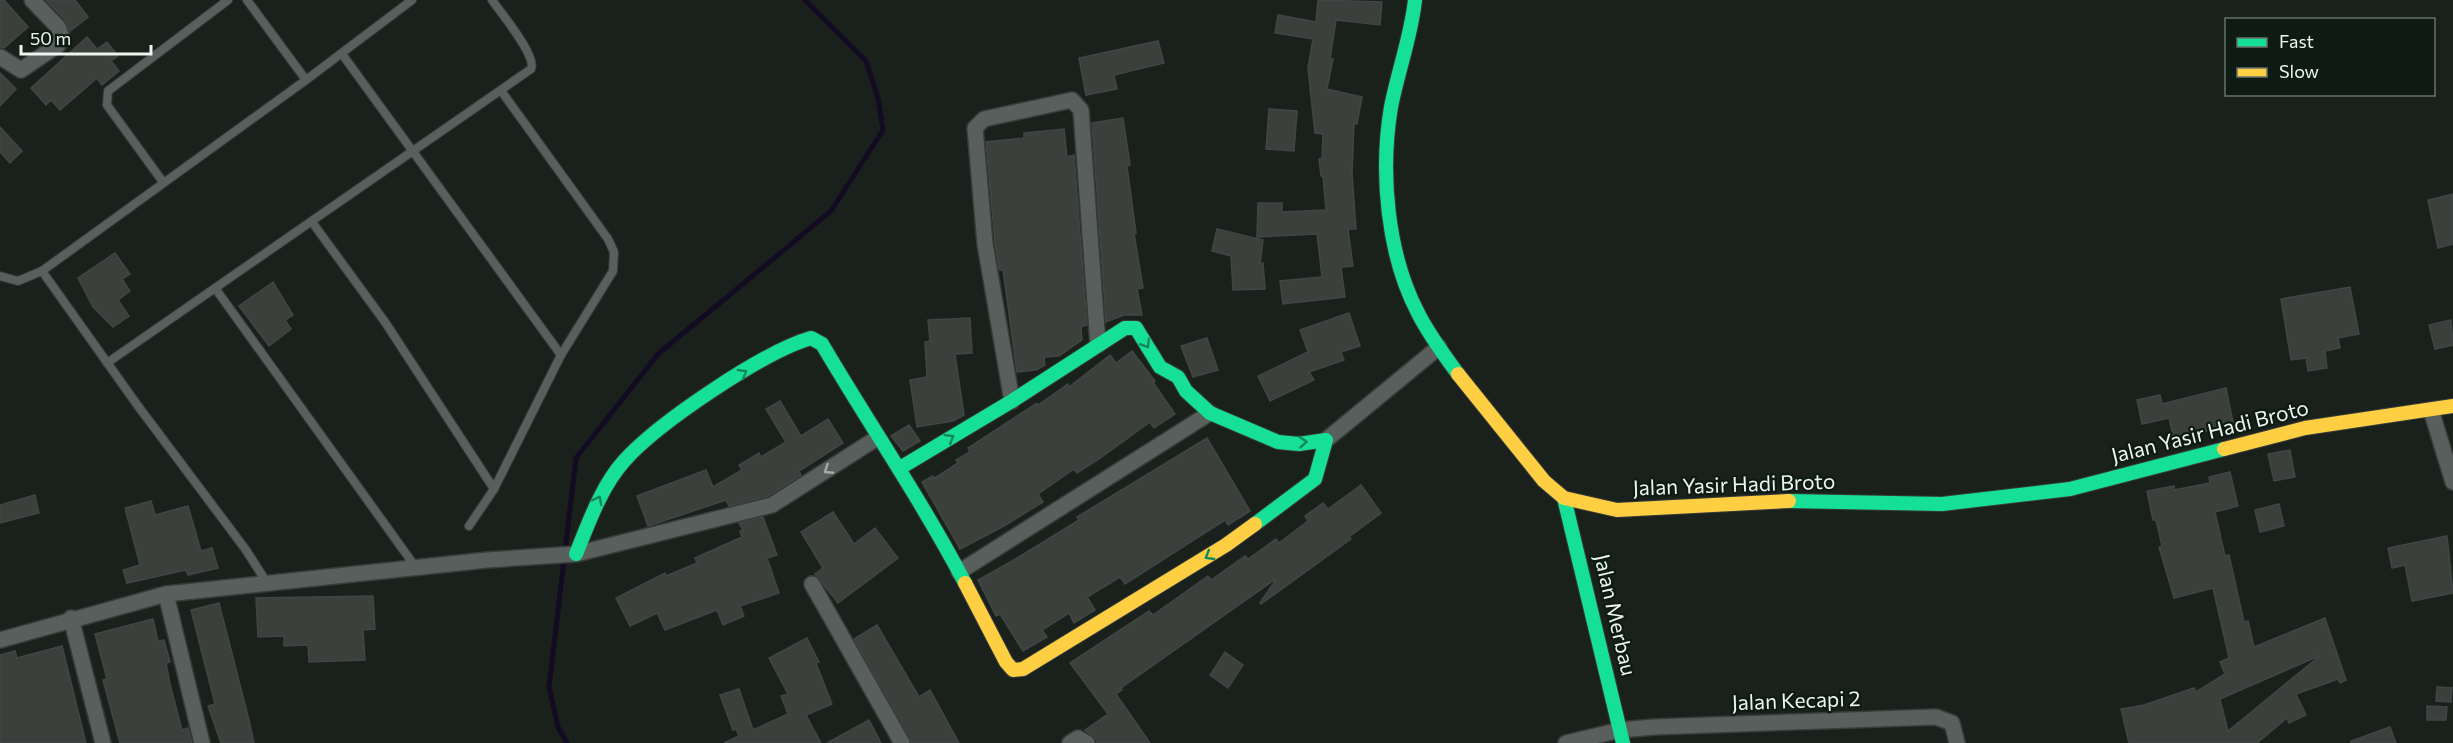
<svg xmlns="http://www.w3.org/2000/svg" width="2453" height="743" viewBox="0 0 2453 743" font-family="Commissioner,sans-serif">
<style>
.lines{fill:none;stroke-linecap:round;stroke-linejoin:round}
.stream{stroke:#130b22;stroke-width:5}
.building{fill:#3b403d;stroke:#404643;stroke-width:1.5;fill-rule:evenodd}
.lane-casing{stroke:#373c39;stroke-width:10}
.street-casing{stroke:#373c39;stroke-width:18}
.fast-casing{stroke:#373c39;stroke-width:16}
.slow-casing{stroke:#373c39;stroke-width:16}
.lane{stroke:#595f5c;stroke-width:8}
.street{stroke:#595f5c;stroke-width:15}
.fast{stroke:#16e098;stroke-width:14}
.slow{stroke:#ffcf43;stroke-width:14}
.oneway{stroke:#12875d}
.oneway2{stroke:#a2aaa6}
.labels{text-anchor:middle;stroke-width:4.5;stroke-linejoin:round;paint-order:stroke}
.street-label{font-size:21px;fill:#ecf5ef;stroke:#0e1b14}
</style>
<rect width="100%" height="100%" fill="#1a211d"/>
<g class="lines">
<polyline class="stream" points="567,743 558,727 549,687 576,458 658,354 831,211 883,130 878,98 866,61 805,0"/>
</g>
<g class="building">
<polygon points="0,0 4,0 28,27 4,48 0,47"/>
<polygon points="46,0 75,0 88,17 70,31 65,20"/>
<polygon points="1318,0 1382,2 1380,25 1336,20 1330,59 1333,59 1327,89 1362,97 1357,124 1354,123 1352,173 1356,229 1348,229 1353,266 1341,267 1345,297 1283,304 1280,281 1322,277 1317,234 1257,237 1258,203 1282,203 1282,212 1326,210 1323,176 1321,176 1319,159 1322,159 1323,134 1315,133 1308,68 1313,39 1275,33 1278,15 1316,22"/>
<polygon points="87,37 97,49 107,42 118,56 111,61 119,71 102,85 97,78 60,110 51,100 46,105 31,88"/>
<polygon points="1158,41 1164,63 1114,75 1117,89 1086,95 1079,58"/>
<polygon points="0,73 16,89 0,106"/>
<polygon points="1269,109 1297,111 1294,151 1266,149"/>
<polygon points="1123,118 1130,165 1127,166 1136,233 1134,233 1143,288 1137,289 1142,315 1124,315 1106,322 1092,123"/>
<polygon points="0,127 22,151 10,163 0,152"/>
<polygon points="1064,129 1067,157 1074,155 1087,325 1081,327 1082,340 1059,356 1044,357 1045,365 1036,370 1017,372 1003,270 999,270 995,243 986,142 1024,138 1024,133"/>
<polygon points="2453,194 2453,244 2438,248 2428,200"/>
<polygon points="1217,229 1263,240 1260,264 1263,263 1265,289 1233,290 1231,256 1212,251"/>
<polygon points="115,253 130,274 122,279 130,291 118,300 129,316 113,327 93,307 78,278"/>
<polygon points="273,282 293,315 285,320 291,329 269,346 239,306"/>
<polygon points="2350,287 2359,334 2338,338 2340,348 2325,351 2327,368 2308,371 2306,358 2291,360 2281,299"/>
<polygon points="1349,313 1360,346 1341,352 1344,360 1309,372 1314,380 1270,401 1258,376 1308,352 1300,330"/>
<polygon points="970,318 972,353 955,354 964,415 953,421 917,427 910,380 927,377 925,342 930,341 928,320"/>
<polygon points="2451,320 2453,345 2435,349 2429,325"/>
<polygon points="1207,338 1218,370 1193,377 1181,346"/>
<polygon points="1132,351 1155,381 1153,382 1175,414 1154,428 1150,422 1099,459 1077,473 1074,469 1038,494 1043,502 1004,526 960,549 922,482 933,476 935,478 958,463 956,460 970,452 968,448 1037,403 1038,405 1068,384 1069,387 1110,355 1116,363"/>
<polygon points="2226,388 2234,427 2173,436 2169,418 2142,424 2137,400 2160,395 2162,404"/>
<polygon points="780,401 801,436 828,419 843,443 799,471 801,475 768,496 729,506 726,500 648,526 637,496 706,470 713,487 742,470 739,465 759,453 761,457 786,442 766,409"/>
<polygon points="909,425 920,441 903,451 891,436"/>
<polygon points="1207,438 1250,511 1228,525 1225,520 1125,584 1120,577 1087,597 1095,610 1074,623 1069,613 1042,630 1047,637 1023,651 1000,614 996,616 978,580 1019,557 1079,520 1077,517"/>
<polygon points="2290,450 2295,477 2274,481 2268,454"/>
<path d="M2230 472 2238 506 2215 512 2225 556 2229 555 2244 622 2248 621 2254 647 2325 618 2346 680 2340 683 2338 679 2296 694 2306 715 2289 723 2287 718 2257 743H2129L2121 709 2144 705 2194 688 2196 692 2225 674 2220 662 2229 658 2213 588 2174 598 2159 547 2162 546 2156 520H2153L2147 491 2174 486V490L2210 483 2209 477ZM2321 655 2261 704 2228 731 2220 699Z"/>
<polygon points="1361,485 1381,513 1349,537 1351,539 1261,604 1260,603 1277,578 1121,688 1122,690 1116,694 1150,743 1097,743 1095,738 1085,730 1108,714 1070,663 1149,611 1153,615 1208,576 1211,580 1245,556 1248,559 1276,539 1279,543 1308,521 1305,516 1323,503 1328,509"/>
<polygon points="35,495 39,513 0,523 0,505"/>
<polygon points="151,501 155,515 188,506 201,551 212,548 218,568 188,575 186,570 127,583 123,570 140,565 125,508"/>
<polygon points="2279,504 2284,526 2260,532 2255,510"/>
<polygon points="833,512 854,544 875,528 898,558 838,603 815,574 823,568 801,532"/>
<polygon points="763,517 777,555 767,558 779,593 740,606 744,616 723,625 717,610 665,630 657,613 630,626 616,598 665,573 666,576 697,563 695,558 742,537 740,531 743,530 739,523"/>
<polygon points="2447,536 2453,593 2412,601 2405,565 2392,568 2388,548"/>
<polygon points="373,596 375,629 363,630 365,660 309,662 308,645 284,646 284,636 258,637 256,598"/>
<polygon points="219,603 249,720 254,743 221,743 208,706 215,704 191,610"/>
<polygon points="153,619 158,641 164,640 170,662 166,663 170,684 182,730 188,728 192,743 120,743 103,680 107,679 95,634"/>
<polygon points="877,625 919,697 930,690 959,743 912,743 854,639"/>
<polygon points="807,638 819,662 816,663 832,704 806,715 821,743 724,743 739,736 736,729 733,730 720,695 739,689 753,730 788,714 781,696 788,694 769,658"/>
<polygon points="62,646 86,743 0,743 0,655 15,651 17,658"/>
<polygon points="1225,652 1243,665 1228,688 1210,675"/>
<polygon points="2437,687 2452,688 2451,702 2436,701"/>
<polygon points="2427,706 2447,707 2446,720 2427,720"/>
<polygon points="869,720 881,743 827,743"/>
<polygon points="2390,727 2396,743 2351,743 2351,741"/>
</g>
<g class="lines">
<g class="lane-casing">
<g id="lane">
<polyline points="247,0 306,80"/>
<polyline points="342,54 561,355"/>
<polyline points="163,182 107,105 108,91 228,0"/>
<polyline points="312,222 385,322 494,489"/>
<polyline points="42,271 138,406 246,550 267,583"/>
<polyline points="0,276 18,281 42,271 306,80 412,0"/>
<polyline points="215,288 417,569"/>
<path d="M107 363 531 69C537 56 501 13 492 0"/>
<polyline points="469,526 494,489 561,355 613,271 614,252 608,239 502,92"/>
</g>
</g>
<g class="street-casing">
<g id="street">
<polyline points="0,57 21,70 58,45 62,37 58,27 32,0"/>
<polyline points="1012,401 985,244 975,128 984,119 1072,100 1081,110 1098,345"/>
<polyline points="2431,410 2453,482"/>
<polyline points="1326,440 1439,347"/>
<polyline points="959,572 1210,413"/>
<polyline points="812,584 902,743"/>
<polyline points="166,594 202,743"/>
<polyline points="71,618 103,743"/>
<polyline points="0,640 166,594 487,560 576,554 772,505 877,438"/>
<polyline points="1070,743 1078,738 1087,743"/>
<polyline points="1566,743 1620,730 1654,727 1936,717 1952,723 1957,743"/>
</g>
</g>
<g class="fast-casing">
<g id="fast">
<path d="M1415 0C1411 37 1398 71 1391 107 1380 172 1387 254 1418 313 1429 335 1444 355 1458 374"/>
<polyline points="900,468 1012,401 1125,328 1136,328 1160,367 1178,377 1186,391 1210,413 1278,442 1299,444 1326,440 1315,479 1255,524"/>
<polyline points="1564,498 1623,743"/>
<polyline points="1789,501 1942,504 2070,489 2224,449"/>
<path d="M576 554C589 522 601 487 624 461 658 423 763 352 811 338L822 344C869 424 922 501 965 583"/>
</g>
</g>
<g class="slow-casing">
<g id="slow">
<polyline points="1458,374 1544,481 1564,498 1617,510 1789,501"/>
<polyline points="2224,449 2305,428 2453,406"/>
<polyline points="965,583 1006,662 1013,670 1023,669 1226,545 1255,524"/>
</g>
</g>
<use href="#lane" class="lane"/>
<use href="#street" class="street"/>
<use href="#fast" class="fast"/>
<use href="#slow" class="slow"/>
</g>
<defs><path id="oneway-chevron" d="M-2-3.5L2.5 0L-2 3.5" fill="none" stroke-width="1.6" stroke-linecap="round" stroke-linejoin="round" transform="scale(1.5)"/></defs>
<g class="oneway">
<use href="#oneway-chevron" transform="translate(1146 344) rotate(59)"/>
<use href="#oneway-chevron" transform="translate(743 373) rotate(-30)"/>
<use href="#oneway-chevron" transform="translate(950 438) rotate(-31)"/>
<use href="#oneway-chevron" transform="translate(1303 442) rotate(-5)"/>
<use href="#oneway-chevron" transform="translate(598 500) rotate(-63)"/>
<use href="#oneway-chevron" transform="translate(1209 556) rotate(149)"/>
</g>
<use class="oneway2" href="#oneway-chevron" transform="translate(828 470) rotate(147)"/>
<g class="labels">
<g class="street-label">
<text transform="translate(2210 432) rotate(-14)" y="7">Jalan Yasir Hadi Broto</text>
<text transform="translate(1734 485) rotate(-2)" y="7">Jalan Yasir Hadi Broto</text>
<text transform="translate(1615 615) rotate(77)" y="7">Jalan Merbau</text>
<text transform="translate(1796 701) rotate(-2)" y="7">Jalan Kecapi 2</text>
</g>
</g>
<rect x="2225" y="18" width="210" height="78" fill="#0e1b14" stroke="#67726c" stroke-width="1.5"/>
<rect x="2237" y="38" width="30" height="9" fill="#16e098" stroke="#67726c" stroke-width="1.5"/>
<text x="2279" y="48" font-size="18" fill="#ecf5ef">Fast</text>
<rect x="2237" y="68" width="30" height="9" fill="#ffcf43" stroke="#67726c" stroke-width="1.5"/>
<text x="2279" y="78" font-size="18" fill="#ecf5ef">Slow</text>
<path d="M21 45v9h130v-9" fill="none" stroke="#ecf5ef" stroke-width="3"/>
<text x="30" y="45" font-size="18" fill="#ecf5ef" stroke="#0e1b14" stroke-width="4.5" paint-order="stroke">50 m</text>
</svg>
